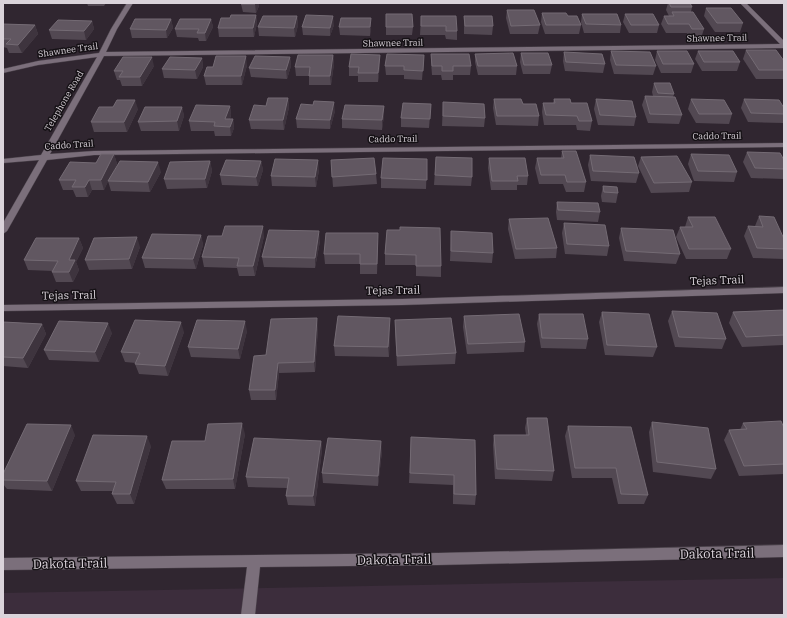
<svg xmlns="http://www.w3.org/2000/svg" width="787" height="618" viewBox="0 0 787 618" font-family="'IBM Plex Serif',serif">
<style>
.built{fill:#3c2d3c}
.lines{fill:none;stroke-linecap:round;stroke-linejoin:round}
.minor-casing{stroke:#4a424a;stroke-width:1}
.minor{fill:#7b6f7b;fill-rule:evenodd}
.wall{fill:#524852}
.shaded-wall{fill:#3e343e}
.building{fill:#615761;stroke:#746b74}
.labels{text-anchor:middle;stroke-width:3;stroke-linejoin:round;paint-order:stroke}
.far-street-label{font-size:9px;fill:#dad3da;stroke:#151115}
.street-label{font-size:11px;fill:#dad3da;stroke:#151115}
.near-street-label{font-size:13px;fill:#dad3da;stroke:#151115}
</style>
<rect width="100%" height="100%" fill="#302630"/>
<polygon class="built" points="784,578 784,615 3,615 3,593"/>
<g class="lines">
<g class="minor-casing">
<g id="minor">
<polygon points="127,3 133,3 117,29 106,52 780,44 740,3 746,3 784,41 784,48 104,56 50,154 94,151 784,143 784,147 94,155 47,160 7,231 3,234 3,223 39,160 3,163 3,159 41,155 97,57 38,65 3,73 3,69 38,61 99,53 111,29"/>
<polygon points="784,287 784,293 402,305 3,311 3,305 402,299"/>
<polygon points="784,545 784,557 438,565 260,567 255,615 241,615 247,567 3,570 3,558 438,553"/>
</g>
</g>
<use href="#minor" class="minor"/>
</g>
<g class="wall">
<polygon points="87,3 106,3 104,6 88,6"/>
<polygon points="259,3 259,6 256,13 243,12 241,4"/>
<polygon points="668,3 690,3 692,7 691,12 704,29 701,38 690,37 687,33 666,33 661,24 664,16 671,16 669,16 666,10"/>
<polygon points="706,8 743,23 740,32 715,32 704,16"/>
<polygon points="507,10 540,25 538,34 510,34 506,18"/>
<polygon points="542,13 568,16 581,25 579,34 545,34 541,22"/>
<polygon points="386,14 413,27 412,35 386,35"/>
<polygon points="582,14 621,25 620,33 584,33 581,22"/>
<polygon points="625,14 659,25 657,33 629,33 623,22"/>
<polygon points="256,15 257,23 254,37 219,37 218,28 230,18"/>
<polygon points="297,16 298,25 295,37 259,36 258,27"/>
<polygon points="421,16 457,31 457,40 446,39 445,35 420,35"/>
<polygon points="464,16 493,26 492,35 464,34"/>
<polygon points="171,19 173,28 167,38 132,38 130,29"/>
<polygon points="211,19 213,27 206,41 199,41 198,38 177,37 175,29"/>
<polygon points="92,21 94,29 86,40 52,39 49,30"/>
<polygon points="3,24 35,25 38,34 22,53 9,53 7,48 3,47"/>
<polygon points="334,25 330,36 303,35 302,27"/>
<polygon points="339,27 371,27 370,36 340,35"/>
<polygon points="746,50 784,61 784,79 756,79 743,59"/>
<polygon points="611,51 656,66 653,75 614,74 610,60"/>
<polygon points="657,51 694,64 691,73 661,73 655,60"/>
<polygon points="698,51 740,62 737,71 702,71 695,59"/>
<polygon points="564,52 605,64 603,73 565,71 563,61"/>
<polygon points="521,53 552,65 550,74 523,74 520,62"/>
<polygon points="431,54 471,66 470,75 453,75 453,80 442,80 441,75 432,75 431,62"/>
<polygon points="475,54 517,66 516,75 478,75 475,62"/>
<polygon points="333,55 334,64 331,85 309,85 309,76 296,76 295,67"/>
<polygon points="380,55 380,64 378,82 358,82 358,76 349,76 349,67"/>
<polygon points="424,55 422,80 404,79 404,75 386,75 385,66"/>
<polygon points="290,57 291,66 287,79 251,77 249,68"/>
<polygon points="202,58 203,67 197,79 164,78 162,69"/>
<polygon points="247,65 242,85 206,85 204,76"/>
<polygon points="154,66 142,86 122,86 120,80 117,80 114,71"/>
<polygon points="654,83 674,94 673,97 682,115 679,124 648,123 642,105 645,96 653,96 652,92"/>
<polygon points="288,98 289,107 284,130 251,129 249,120 266,106"/>
<polygon points="494,99 523,104 539,116 538,126 496,125 493,108"/>
<polygon points="554,99 571,103 592,121 590,131 577,130 576,125 544,125 542,112 543,103 553,103"/>
<polygon points="596,99 636,117 634,126 598,125 594,109"/>
<polygon points="691,99 732,114 729,124 696,123 688,109"/>
<polygon points="744,99 784,108 784,123 748,122 741,108"/>
<polygon points="443,102 485,118 484,127 442,126"/>
<polygon points="431,104 429,128 401,127 401,118"/>
<polygon points="230,106 231,115 230,119 233,119 234,128 231,136 215,136 214,131 191,131 189,121"/>
<polygon points="384,106 384,115 382,130 342,128 342,119"/>
<polygon points="182,107 184,116 179,131 141,131 138,122"/>
<polygon points="138,109 127,132 94,132 91,122"/>
<polygon points="335,111 330,129 297,128 296,119"/>
<polygon points="562,151 586,182 584,192 566,192 563,184 539,184 535,168 537,158 561,158"/>
<polygon points="747,152 784,160 784,179 751,178 743,162"/>
<polygon points="114,154 117,164 111,176 161,172 150,192 111,191 108,181 104,190 92,190 88,197 76,197 73,190 63,190 59,180"/>
<polygon points="691,154 737,172 734,182 694,181 688,164"/>
<polygon points="590,155 639,173 636,183 591,181 588,165"/>
<polygon points="436,157 472,177 471,186 434,185"/>
<polygon points="641,157 692,182 689,192 651,193 638,166"/>
<polygon points="489,158 528,176 527,185 517,185 517,190 491,190 488,168"/>
<polygon points="427,159 426,189 381,188 381,178"/>
<polygon points="331,160 376,174 377,184 333,187"/>
<polygon points="210,161 212,171 207,188 167,189 164,179"/>
<polygon points="261,161 263,170 258,186 222,185 220,175"/>
<polygon points="319,170 316,187 272,186 271,176"/>
<polygon points="603,186 618,193 616,203 602,202 601,196"/>
<polygon points="557,202 600,212 598,222 557,220 556,212"/>
<polygon points="759,216 784,239 784,259 753,258 744,236 748,226 755,226"/>
<polygon points="688,217 731,249 727,259 686,259 676,237 680,227 685,227"/>
<polygon points="509,219 557,248 556,258 515,259 508,229"/>
<polygon points="564,223 609,246 607,256 565,254 562,233"/>
<polygon points="621,228 680,254 676,264 624,261 619,238"/>
<polygon points="387,230 441,266 441,277 416,276 416,265 385,265 385,254"/>
<polygon points="451,231 493,253 492,263 450,261"/>
<polygon points="201,235 203,245 196,269 145,268 142,258"/>
<polygon points="264,236 255,276 239,276 237,268 204,267 202,257"/>
<polygon points="79,238 83,248 76,262 79,270 73,282 56,282 52,272 53,271 28,270 24,260"/>
<polygon points="320,241 315,268 264,267 262,257"/>
<polygon points="378,243 377,274 360,274 360,264 325,264 324,254"/>
<polygon points="140,247 132,269 89,270 85,260"/>
<polygon points="784,310 784,345 742,347 729,323 733,312"/>
<polygon points="672,311 726,339 722,349 675,347 668,321"/>
<polygon points="602,312 657,347 653,357 605,355 599,322"/>
<polygon points="539,314 588,339 586,349 541,348 537,324"/>
<polygon points="464,316 525,342 524,352 467,354 463,327"/>
<polygon points="395,320 456,353 455,364 397,366 395,330"/>
<polygon points="3,322 42,324 46,334 28,368 3,366"/>
<polygon points="318,328 315,372 279,373 276,400 251,400 249,390 266,355"/>
<polygon points="390,328 389,357 335,356 334,346"/>
<polygon points="247,331 240,359 191,357 188,347"/>
<polygon points="184,332 168,376 139,374 135,364 136,363 125,362 121,352"/>
<polygon points="112,333 99,362 49,360 44,350"/>
<polygon points="527,418 554,471 552,481 495,479 493,445 494,435 526,435 525,428"/>
<polygon points="652,422 716,469 711,479 653,472 649,432"/>
<polygon points="743,423 784,428 784,474 739,476 724,440 729,430 740,430"/>
<polygon points="568,426 648,495 644,504 618,504 612,478 572,478 565,436"/>
<polygon points="245,434 235,489 166,489 162,480"/>
<polygon points="75,435 52,491 7,489 3,484 3,474"/>
<polygon points="411,437 475,440 476,495 475,505 453,504 453,485 409,483"/>
<polygon points="321,441 322,450 315,506 288,505 286,496 287,488 248,487 246,477"/>
<polygon points="151,446 134,504 117,504 112,494 113,491 81,491 76,481"/>
<polygon points="382,451 378,486 323,483 322,473"/>
</g>
<g class="shaded-wall">
<polygon points="256,3 259,3 259,6 256,13 255,4"/>
<polygon points="256,15 257,23 254,37 253,28"/>
<polygon points="297,16 298,25 295,37 294,28"/>
<polygon points="333,16 334,25 330,36 330,28"/>
<polygon points="371,18 371,27 370,36 370,27"/>
<polygon points="171,19 173,28 167,38 166,30"/>
<polygon points="211,19 213,27 206,41 205,33"/>
<polygon points="92,21 94,29 86,40 84,31"/>
<polygon points="35,25 38,34 22,53 18,45"/>
<polygon points="333,55 334,64 331,85 330,76"/>
<polygon points="380,55 380,64 378,82 378,73"/>
<polygon points="246,56 247,65 242,85 241,76"/>
<polygon points="152,57 154,66 142,86 140,77"/>
<polygon points="290,57 291,66 287,79 286,70"/>
<polygon points="202,58 203,67 197,79 195,70"/>
<polygon points="288,98 289,107 284,130 283,120"/>
<polygon points="135,100 138,109 127,132 124,122"/>
<polygon points="334,102 335,111 330,129 330,120"/>
<polygon points="230,106 231,115 227,126 225,119"/>
<polygon points="384,106 384,115 382,130 382,120"/>
<polygon points="182,107 184,116 179,131 177,121"/>
<polygon points="233,119 234,128 231,136 230,127"/>
<polygon points="114,154 117,164 104,190 101,180"/>
<polygon points="318,160 319,170 316,187 315,177"/>
<polygon points="210,161 212,171 207,188 205,179"/>
<polygon points="261,161 263,170 258,186 256,177"/>
<polygon points="158,162 161,172 150,192 148,182"/>
<polygon points="89,180 92,190 88,197 85,187"/>
<polygon points="263,226 264,236 255,276 253,266"/>
<polygon points="319,231 320,241 315,268 315,258"/>
<polygon points="378,233 378,243 377,274 377,264"/>
<polygon points="201,235 203,245 196,269 193,259"/>
<polygon points="137,237 140,247 132,269 129,259"/>
<polygon points="79,238 83,248 76,262 79,270 73,282 69,272 69,260"/>
<polygon points="317,318 318,328 315,372 314,362"/>
<polygon points="390,318 390,328 389,357 388,347"/>
<polygon points="245,321 247,331 240,359 238,349"/>
<polygon points="181,322 184,332 168,376 165,366"/>
<polygon points="108,323 112,333 99,362 95,352"/>
<polygon points="42,324 46,334 28,368 23,358"/>
<polygon points="278,363 279,373 276,400 275,390"/>
<polygon points="242,423 245,434 235,489 233,479"/>
<polygon points="71,425 75,435 52,491 47,481"/>
<polygon points="147,436 151,446 134,504 130,494"/>
<polygon points="321,441 322,450 315,506 313,496"/>
<polygon points="381,441 382,451 378,486 378,476"/>
</g>
<g class="building">
<polygon points="242,3 256,3 255,4 241,4"/>
<polygon points="669,3 690,3 692,7 671,7"/>
<polygon points="706,8 731,8 743,23 717,23"/>
<polygon points="507,10 534,10 540,25 511,26"/>
<polygon points="672,12 693,12 704,29 692,29 689,24 668,24 664,16 674,16"/>
<polygon points="542,13 566,13 568,16 577,16 581,25 546,25"/>
<polygon points="386,14 412,14 413,27 386,27"/>
<polygon points="582,14 617,14 621,25 586,24"/>
<polygon points="625,14 653,14 659,25 631,25"/>
<polygon points="231,15 256,15 253,28 218,28 221,18 230,18"/>
<polygon points="306,15 333,16 330,28 302,27"/>
<polygon points="263,16 297,16 294,28 258,27"/>
<polygon points="421,16 456,16 457,31 446,31 446,26 421,26"/>
<polygon points="464,16 492,16 493,26 465,26"/>
<polygon points="341,18 371,18 370,27 339,27"/>
<polygon points="135,19 171,19 166,30 130,29"/>
<polygon points="180,19 211,19 205,33 197,33 199,29 175,29"/>
<polygon points="58,20 92,21 84,31 49,30"/>
<polygon points="3,24 35,25 18,45 6,44 11,39 3,39"/>
<polygon points="746,50 776,50 784,61 784,70 759,70"/>
<polygon points="611,51 650,52 656,66 616,65"/>
<polygon points="657,51 687,51 694,64 663,64"/>
<polygon points="698,51 733,51 740,62 704,62"/>
<polygon points="564,52 602,54 605,64 566,62"/>
<polygon points="513,53 517,66 478,66 475,54"/>
<polygon points="521,53 548,53 552,65 524,65"/>
<polygon points="351,54 380,55 378,73 358,73 359,67 349,67"/>
<polygon points="387,54 424,55 423,71 404,70 404,66 385,66"/>
<polygon points="431,54 469,54 471,66 453,66 453,71 442,71 442,66 432,66"/>
<polygon points="298,55 333,55 330,76 309,76 310,67 295,67"/>
<polygon points="216,56 246,56 241,76 204,76 207,67 213,67"/>
<polygon points="255,56 290,57 286,70 249,68"/>
<polygon points="123,57 152,57 140,77 119,77 123,71 114,71"/>
<polygon points="170,57 202,58 195,70 162,69"/>
<polygon points="654,83 670,83 674,94 658,93"/>
<polygon points="645,96 675,97 682,115 650,114"/>
<polygon points="268,98 288,98 283,120 249,120 254,105 266,106"/>
<polygon points="494,99 521,99 523,104 536,104 539,116 497,116"/>
<polygon points="554,99 570,99 571,103 587,103 592,121 579,121 577,116 546,115 543,103 555,103"/>
<polygon points="596,99 632,101 636,117 600,115"/>
<polygon points="691,99 724,100 732,114 699,114"/>
<polygon points="744,99 779,100 784,108 784,114 751,113"/>
<polygon points="117,100 135,100 124,122 91,122 99,107 113,107"/>
<polygon points="314,101 334,102 330,120 296,119 301,104 313,105"/>
<polygon points="443,102 484,104 485,118 443,116"/>
<polygon points="403,103 431,104 430,119 401,118"/>
<polygon points="196,105 230,106 225,119 233,119 230,127 214,126 215,122 189,121"/>
<polygon points="345,105 384,106 382,120 342,119"/>
<polygon points="145,107 182,107 177,121 138,122"/>
<polygon points="562,151 576,151 586,182 567,182 565,175 541,175 537,158 564,158"/>
<polygon points="747,152 780,153 784,160 784,169 755,168"/>
<polygon points="101,154 114,154 101,180 89,180 85,187 72,187 76,180 59,180 70,162 96,163"/>
<polygon points="691,154 729,155 737,172 698,171"/>
<polygon points="590,155 634,157 639,173 593,171"/>
<polygon points="677,156 692,182 654,183 641,157"/>
<polygon points="436,157 472,158 472,177 435,175"/>
<polygon points="374,158 376,174 332,177 331,160"/>
<polygon points="383,158 427,159 427,180 381,178"/>
<polygon points="489,158 525,158 528,176 517,176 518,181 492,181"/>
<polygon points="275,159 318,160 315,177 271,176"/>
<polygon points="226,160 261,161 256,177 220,175"/>
<polygon points="120,161 158,162 148,182 108,181"/>
<polygon points="210,161 205,179 164,179 170,162"/>
<polygon points="603,186 617,187 618,193 604,192"/>
<polygon points="557,202 598,203 600,212 558,210"/>
<polygon points="759,216 774,217 784,239 784,249 757,248 748,226 763,227"/>
<polygon points="688,217 715,217 731,249 689,249 680,227 693,227"/>
<polygon points="548,218 557,248 516,249 509,219"/>
<polygon points="564,223 605,225 609,246 567,244"/>
<polygon points="225,226 263,226 253,266 237,266 239,258 202,257 208,236 222,236"/>
<polygon points="400,227 440,228 441,266 416,266 416,255 385,254 387,230 400,230"/>
<polygon points="621,228 673,230 680,254 626,251"/>
<polygon points="269,230 319,231 315,258 262,257"/>
<polygon points="451,231 492,233 493,253 451,251"/>
<polygon points="326,233 378,233 377,264 360,264 360,254 324,254"/>
<polygon points="152,234 201,235 193,259 142,258"/>
<polygon points="137,237 129,259 85,260 94,238"/>
<polygon points="36,238 79,238 69,260 75,260 69,272 52,272 58,261 24,260"/>
<polygon points="784,310 784,335 746,337 733,312"/>
<polygon points="672,311 717,313 726,339 679,337"/>
<polygon points="602,312 649,314 657,347 607,345"/>
<polygon points="519,314 525,342 468,344 464,316"/>
<polygon points="539,314 583,314 588,339 542,338"/>
<polygon points="338,316 390,318 388,347 334,346"/>
<polygon points="317,318 314,362 278,363 275,390 249,390 254,356 266,355 271,319"/>
<polygon points="451,318 456,353 397,356 395,320"/>
<polygon points="135,320 181,322 165,366 135,364 140,353 121,352"/>
<polygon points="197,320 245,321 238,349 188,347"/>
<polygon points="59,321 108,323 95,352 44,350"/>
<polygon points="3,322 42,324 23,358 3,357"/>
<polygon points="527,418 547,418 554,471 497,469 494,435 529,435"/>
<polygon points="781,421 784,428 784,464 744,466 729,430 747,429 743,423"/>
<polygon points="652,422 708,428 716,469 657,462"/>
<polygon points="242,423 233,479 162,480 172,441 205,441 208,424"/>
<polygon points="27,424 71,425 47,481 3,480 3,474"/>
<polygon points="568,426 631,427 648,495 621,494 616,468 575,468"/>
<polygon points="93,435 147,436 130,494 112,494 116,482 76,481"/>
<polygon points="411,437 475,440 476,495 454,494 454,475 410,473"/>
<polygon points="254,438 321,441 313,496 286,496 289,478 246,477"/>
<polygon points="328,438 381,441 378,476 322,473"/>
</g>
<g class="labels">
<g class="far-street-label">
<text transform="translate(717 38) rotate(-1)" y="3">Shawnee Trail</text>
<text transform="translate(393 43) rotate(-1)" y="3">Shawnee Trail</text>
<text transform="translate(68 50) rotate(-8)" y="3">Shawnee Trail</text>
<text transform="translate(64 101) rotate(-60)" y="3">Telephone Road</text>
<text transform="translate(717 136) rotate(-1)" y="3">Caddo Trail</text>
<text transform="translate(393 139) rotate(-1)" y="3">Caddo Trail</text>
<text transform="translate(69 145) rotate(-4)" y="3">Caddo Trail</text>
</g>
<g class="street-label">
<text transform="translate(717 280) rotate(-2)" y="4">Tejas Trail</text>
<text transform="translate(393 290) rotate(-1)" y="4">Tejas Trail</text>
<text transform="translate(69 295) rotate(-1)" y="4">Tejas Trail</text>
</g>
<g class="near-street-label">
<text transform="translate(717 553) rotate(-1)" y="5">Dakota Trail</text>
<text transform="translate(394 559) rotate(-1)" y="5">Dakota Trail</text>
<text transform="translate(70 563) rotate(-1)" y="5">Dakota Trail</text>
</g>
</g>
<rect width="787" height="618" fill="none" stroke="#dad3da" stroke-width="8"/>
</svg>
